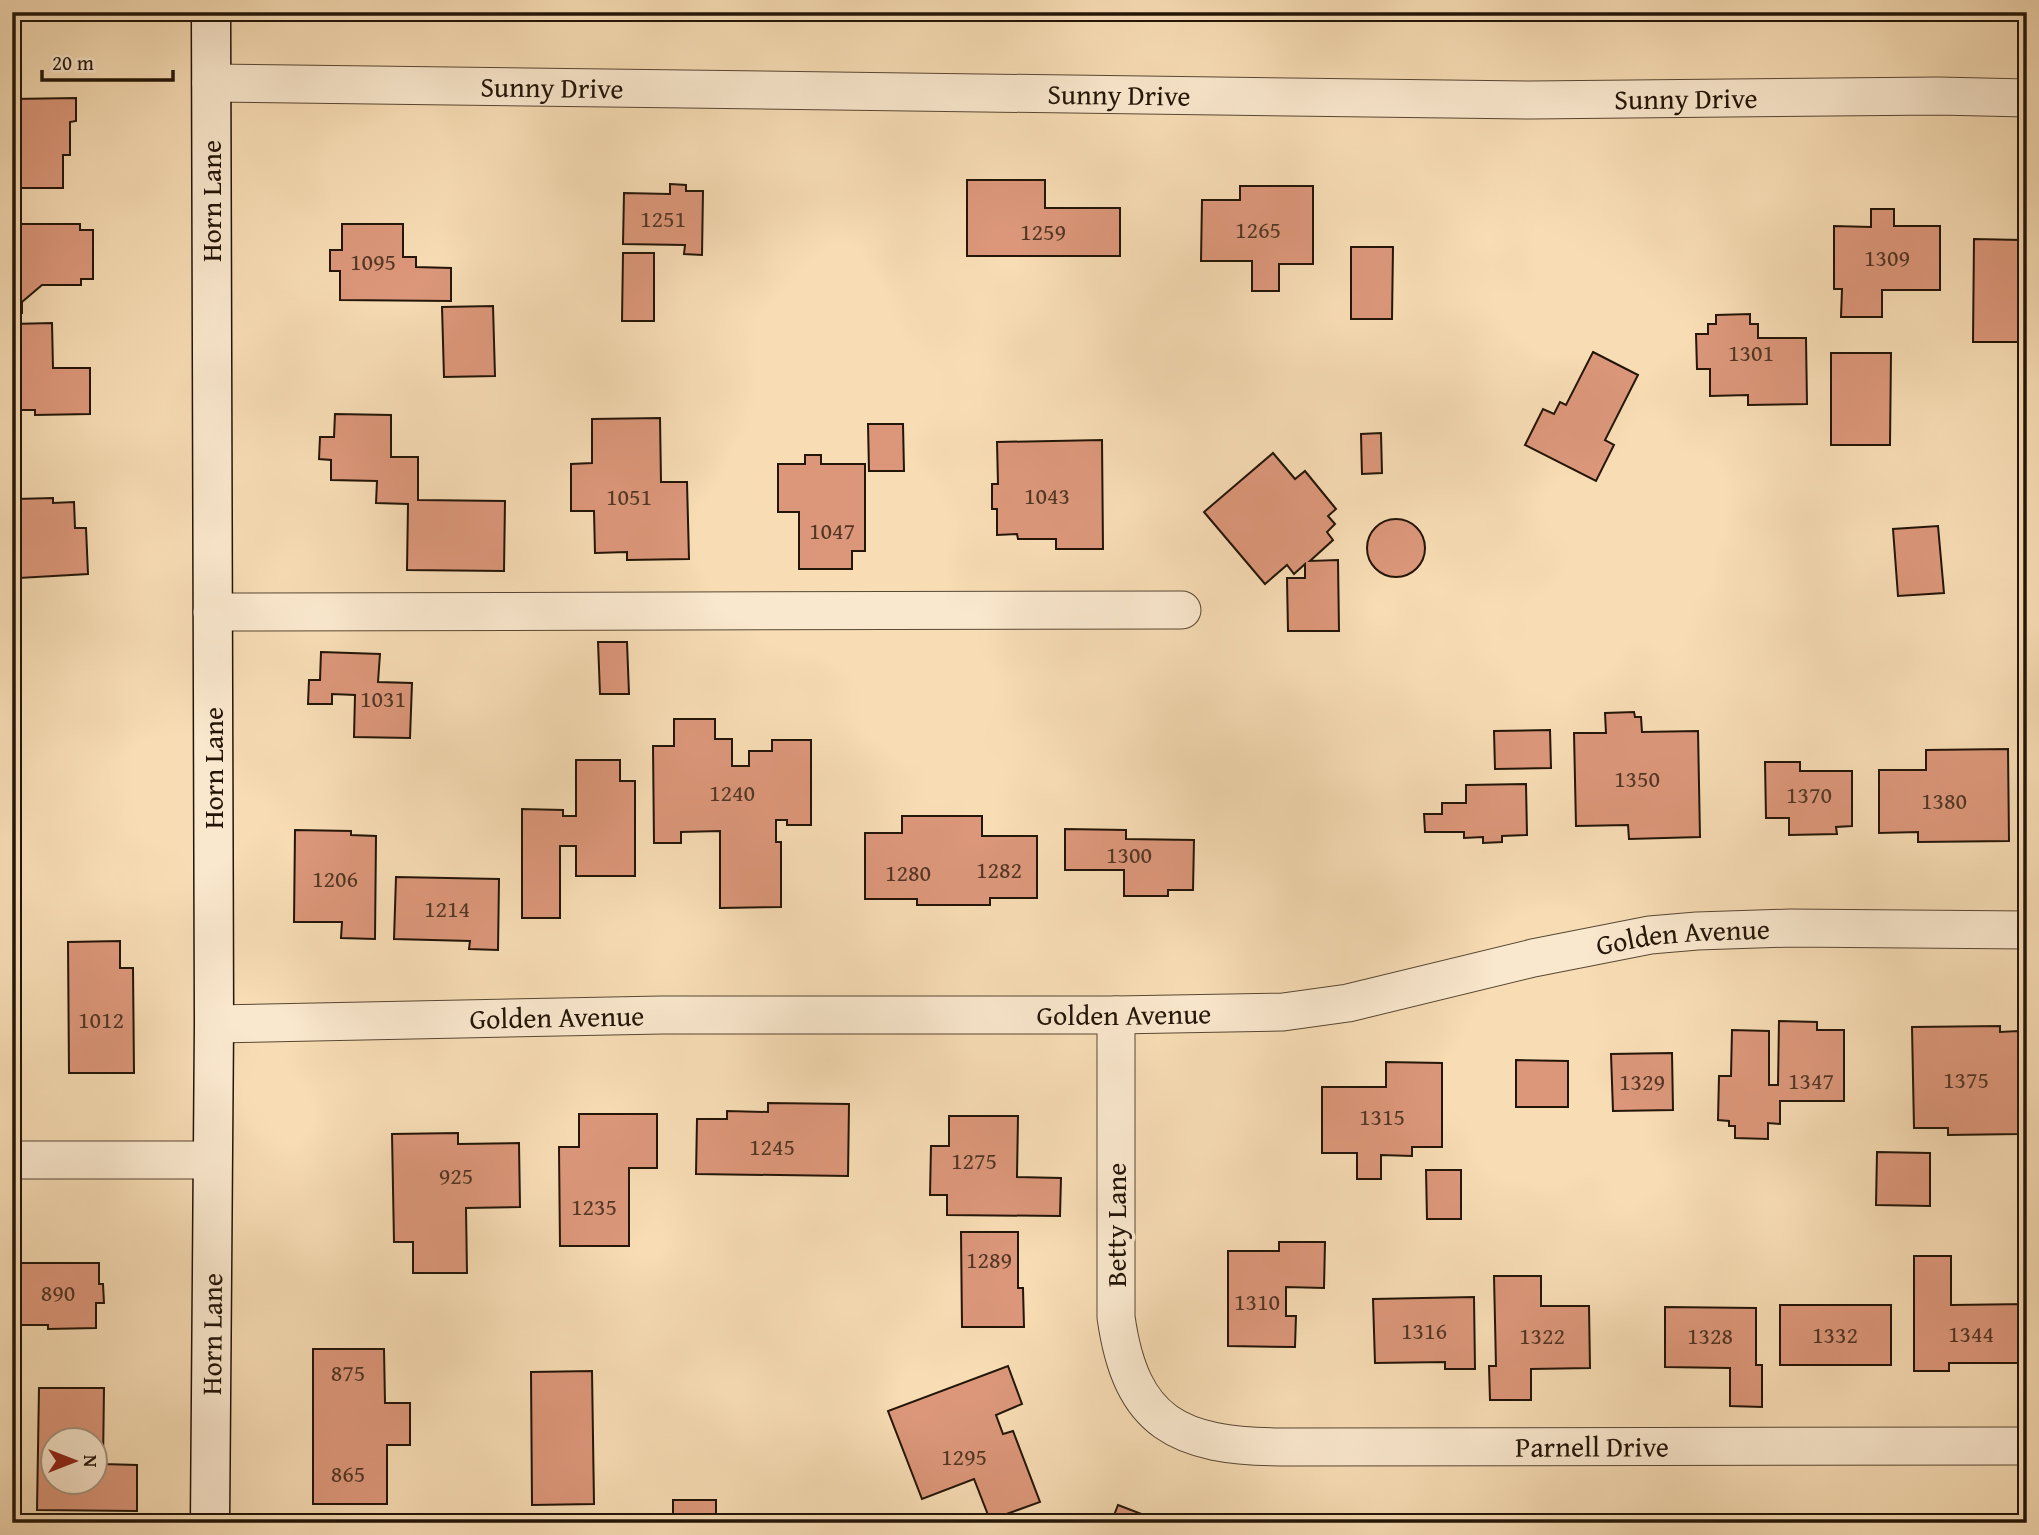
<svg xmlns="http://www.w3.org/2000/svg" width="2039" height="1535" viewBox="0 0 2039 1535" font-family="'Gentium Book Plus',serif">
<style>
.building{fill:#dc977a;stroke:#231508;stroke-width:2;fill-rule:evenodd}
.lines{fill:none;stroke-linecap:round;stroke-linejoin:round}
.street-casing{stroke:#584733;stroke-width:39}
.secondary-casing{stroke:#231508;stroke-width:41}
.street{stroke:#fae8ce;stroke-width:37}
.secondary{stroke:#fae8ce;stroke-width:38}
.labels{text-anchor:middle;stroke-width:7;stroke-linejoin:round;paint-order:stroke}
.number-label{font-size:24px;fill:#513624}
.street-label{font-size:28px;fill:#231508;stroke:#fae8ce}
</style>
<rect width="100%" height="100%" fill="#f7dcb4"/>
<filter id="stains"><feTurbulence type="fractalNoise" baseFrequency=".00286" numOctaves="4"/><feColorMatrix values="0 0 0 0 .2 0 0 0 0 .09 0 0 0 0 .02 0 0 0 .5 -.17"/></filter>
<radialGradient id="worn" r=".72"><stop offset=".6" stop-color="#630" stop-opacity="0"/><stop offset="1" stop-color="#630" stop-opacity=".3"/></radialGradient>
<g class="building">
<polygon points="76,98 76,121 70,122 70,155 63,155 63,188 12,188 12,99"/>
<polygon points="967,180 1045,180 1045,208 1120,208 1120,256 967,256"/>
<polygon points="670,184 686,185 686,191 703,191 702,255 684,254 685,245 623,244 624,193 670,194"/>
<polygon points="1240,186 1313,186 1313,264 1279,264 1279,291 1252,291 1252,261 1201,261 1202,200 1240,200"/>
<polygon points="1871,209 1894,209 1894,226 1940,226 1940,290 1882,290 1882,317 1841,317 1842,289 1834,289 1834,226 1871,227"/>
<polygon points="12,224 80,224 80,230 93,230 93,279 81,279 81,285 42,285 22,302 22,313 12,313"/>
<polygon points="342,224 403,224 403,257 416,257 416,267 451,268 451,301 340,300 340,271 330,271 330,250 342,250"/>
<polygon points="1974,239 2021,240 2020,285 2025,285 2024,342 1973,342"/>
<polygon points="1351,247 1393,247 1392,319 1351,319"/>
<polygon points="623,253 654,253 654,321 622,321"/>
<polygon points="493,306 495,376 444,377 442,307"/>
<polygon points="1750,314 1750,324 1758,324 1758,338 1806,338 1807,404 1748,405 1748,395 1710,396 1710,369 1697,369 1696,334 1708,334 1708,324 1716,324 1716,315"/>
<polygon points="52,323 53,368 90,368 90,414 35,415 35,410 17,410 17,428 12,428 12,324"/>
<polygon points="1593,352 1638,375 1605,440 1614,445 1596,481 1525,445 1543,409 1554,414 1560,402 1566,405"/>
<polygon points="1831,353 1891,353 1890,445 1831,445"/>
<polygon points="335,414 391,415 391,457 418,457 418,500 505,501 504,571 407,570 408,504 376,503 377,481 331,480 331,460 319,459 320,437 334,437"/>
<polygon points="660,418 661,482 687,482 689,559 627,560 627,552 595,553 594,511 571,511 571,464 592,463 592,419"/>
<polygon points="868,424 903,424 904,471 869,471"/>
<polygon points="1381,433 1382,473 1362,474 1361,434"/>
<polygon points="1102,440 1103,549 1056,549 1056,539 1018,539 1017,534 997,535 997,509 992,509 992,484 998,484 997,442"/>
<polygon points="1273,453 1295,479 1305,471 1336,509 1328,516 1335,524 1327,532 1333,540 1310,561 1338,560 1339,631 1288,631 1287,578 1305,578 1305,564 1294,574 1287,565 1265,584 1204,512"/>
<polygon points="805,455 821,455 821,464 865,464 865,551 852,551 852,569 799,569 799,512 778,512 778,464 805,464"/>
<polygon points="53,498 53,503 74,502 75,528 86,528 88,574 19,578 16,499"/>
<circle cx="1396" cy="548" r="29"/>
<polygon points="1938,526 1944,593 1898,596 1893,529"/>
<rect x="2019" y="638" width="8" height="33"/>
<polygon points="598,642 627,642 629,694 600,694"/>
<polygon points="321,652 380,654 378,682 412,683 410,738 354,737 355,695 332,694 332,704 308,704 309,680 320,680"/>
<polygon points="1634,712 1635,717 1641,717 1642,732 1698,731 1700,837 1629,839 1628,825 1576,826 1574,733 1606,733 1605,713"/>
<polygon points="674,719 715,719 715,739 732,739 732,766 749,766 749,751 772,751 772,740 811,740 811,825 787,825 787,820 776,820 776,842 781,842 781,907 720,908 720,831 681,832 681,843 654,843 653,746 674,746"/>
<polygon points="1550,730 1551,768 1495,769 1494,731"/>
<polygon points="2008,749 2009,841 1918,842 1918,832 1879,833 1879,770 1926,770 1926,750"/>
<polygon points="576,760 620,760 620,781 635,781 635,876 576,876 576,846 560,846 560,918 522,918 522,809 563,810 563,816 576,816"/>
<polygon points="1765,762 1800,762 1800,771 1852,771 1852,826 1836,827 1837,834 1789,835 1789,818 1766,818"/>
<polygon points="12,775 17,776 16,820 12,820"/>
<polygon points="1526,784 1527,835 1502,836 1502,842 1483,843 1483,837 1464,838 1464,832 1425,832 1424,814 1442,814 1442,803 1466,803 1466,785"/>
<polygon points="902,816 982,816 982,836 1037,836 1037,898 990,898 990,905 917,905 917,899 865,899 865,833 902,833"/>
<polygon points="1065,829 1126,830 1126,839 1194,840 1193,890 1168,890 1168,896 1124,896 1124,870 1065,870"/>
<polygon points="295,830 351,831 351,835 376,836 375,939 341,938 342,922 294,922"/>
<polygon points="396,877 499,879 498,950 469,949 470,941 394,939"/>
<polygon points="120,941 120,968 133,968 134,1073 69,1073 68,942"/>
<polygon points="1779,1021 1817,1022 1817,1030 1844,1030 1844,1101 1780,1101 1780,1124 1768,1123 1768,1139 1735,1138 1735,1126 1729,1126 1729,1121 1718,1120 1719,1076 1731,1076 1732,1030 1769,1031 1769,1085 1778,1085"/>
<polygon points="2000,1026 2000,1032 2018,1031 2019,1134 1948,1135 1948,1128 1914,1128 1912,1027"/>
<polygon points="1672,1053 1673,1110 1613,1111 1611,1054"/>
<polygon points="1516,1060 1568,1061 1568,1107 1516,1107"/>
<polygon points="1386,1062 1442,1063 1442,1147 1412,1147 1412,1156 1381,1155 1381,1179 1357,1179 1357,1153 1322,1153 1322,1087 1386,1087"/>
<polygon points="768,1103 849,1104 848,1176 696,1174 697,1119 727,1119 727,1111 768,1112"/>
<polygon points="579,1114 657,1114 657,1168 629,1168 629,1246 560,1246 559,1147 579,1147"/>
<polygon points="949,1116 1018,1116 1017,1177 1061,1178 1060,1216 947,1215 947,1195 930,1195 931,1146 949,1146"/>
<polygon points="458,1133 458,1144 519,1143 520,1207 466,1208 467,1273 413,1273 413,1242 394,1242 392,1134"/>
<polygon points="1877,1152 1930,1153 1930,1206 1876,1205"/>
<polygon points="1426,1170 1461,1170 1461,1219 1427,1219"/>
<polygon points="961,1232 1018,1232 1018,1288 1023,1288 1024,1327 962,1327"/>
<polygon points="1279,1242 1325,1242 1324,1288 1286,1287 1286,1316 1296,1316 1295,1347 1228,1346 1228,1251 1279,1251"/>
<polygon points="1914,1256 1951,1256 1951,1305 2027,1304 2027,1363 1949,1363 1949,1371 1914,1371"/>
<polygon points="12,1263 99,1263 99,1284 103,1284 104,1303 96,1303 96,1328 48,1329 48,1325 12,1325"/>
<polygon points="1494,1276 1541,1276 1541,1306 1589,1306 1590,1368 1531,1369 1531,1400 1490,1400 1489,1366 1496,1366"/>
<polygon points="1474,1297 1475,1369 1445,1369 1445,1362 1375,1363 1373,1299"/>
<rect x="1780" y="1305" width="111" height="60"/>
<polygon points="1665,1307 1756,1308 1756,1365 1762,1365 1762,1407 1730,1406 1730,1368 1665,1367"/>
<polygon points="313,1349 384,1349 385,1403 410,1403 410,1445 387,1445 387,1504 313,1504"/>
<polygon points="1008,1366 1022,1404 996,1415 1003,1434 1013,1431 1040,1502 990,1520 974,1479 922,1499 888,1411"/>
<polygon points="592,1371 594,1504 532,1505 531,1372"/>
<path d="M39 1388H104L103 1464 137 1465V1511L37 1510ZM52 1440H94V1482H52Z"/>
<rect x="673" y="1500" width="43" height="23"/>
<polygon points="1118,1505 1152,1518 1150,1523 1111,1523"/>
</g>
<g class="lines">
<g class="street-casing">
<g id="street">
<path id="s1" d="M211 83 1531 100 1938 96 2027 98"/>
<polyline points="212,612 1182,610"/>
<path id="s2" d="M1116 1015V1317C1131 1424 1179 1446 1281 1447L2027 1446"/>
<path id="s3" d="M214 1024 662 1015H1116L1283 1012 1348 1003 1533 958 1650 935 1697 931 1790 928 2027 930"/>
<polyline points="12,1160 212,1160"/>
</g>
</g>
<g class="secondary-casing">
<g id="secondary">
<path id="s4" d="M210 1523 214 1024 211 12"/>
</g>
</g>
<use href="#street" class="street"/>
<use href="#secondary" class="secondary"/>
</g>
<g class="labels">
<g class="number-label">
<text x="663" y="227">1251</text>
<text x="1258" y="238">1265</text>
<text x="1043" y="240">1259</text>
<text x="1887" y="266">1309</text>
<text x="373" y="270">1095</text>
<text x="1751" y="361">1301</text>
<text x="1047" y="504">1043</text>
<text x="629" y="505">1051</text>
<text x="832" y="539">1047</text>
<text x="383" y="707">1031</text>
<text x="1637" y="787">1350</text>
<text x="732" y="801">1240</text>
<text x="1809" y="803">1370</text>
<text x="1944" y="809">1380</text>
<text x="1129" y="863">1300</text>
<text x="999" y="878">1282</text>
<text x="908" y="881">1280</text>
<text x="335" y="887">1206</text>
<text x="447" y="917">1214</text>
<text x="101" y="1028">1012</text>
<text x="1966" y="1088">1375</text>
<text x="1811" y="1089">1347</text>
<text x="1642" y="1090">1329</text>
<text x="1382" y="1125">1315</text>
<text x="772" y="1155">1245</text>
<text x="974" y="1169">1275</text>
<text x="456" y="1184">925</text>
<text x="594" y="1215">1235</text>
<text x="989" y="1268">1289</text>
<text x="58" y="1301">890</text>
<text x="1257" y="1310">1310</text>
<text x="1424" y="1339">1316</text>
<text x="1971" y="1342">1344</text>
<text x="1835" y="1343">1332</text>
<text x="1542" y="1344">1322</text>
<text x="1710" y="1344">1328</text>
<text x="348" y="1381">875</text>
<text x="964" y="1465">1295</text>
<text x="348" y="1482">865</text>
</g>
<g class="street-label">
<text dy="10" stroke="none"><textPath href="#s1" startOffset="341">Sunny Drive</textPath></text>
<text dy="10" stroke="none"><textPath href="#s1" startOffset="908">Sunny Drive</textPath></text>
<text dy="10" stroke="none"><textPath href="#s1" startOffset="1475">Sunny Drive</textPath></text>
<text transform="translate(211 201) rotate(-90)" y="10">Horn Lane</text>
<text transform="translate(213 768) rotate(-90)" y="10">Horn Lane</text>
<text dy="10" stroke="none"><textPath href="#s3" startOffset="1477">Golden Avenue</textPath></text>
<text dy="10" stroke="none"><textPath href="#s3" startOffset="910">Golden Avenue</textPath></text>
<text dy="10" stroke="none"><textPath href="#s3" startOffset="343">Golden Avenue</textPath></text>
<text transform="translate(1116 1225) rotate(-90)" y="10">Betty Lane</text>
<text dy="10" stroke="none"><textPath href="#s4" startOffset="189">Horn Lane</textPath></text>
<text dy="10" stroke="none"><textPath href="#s2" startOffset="852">Parnell Drive</textPath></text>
</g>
</g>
<rect width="2039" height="1535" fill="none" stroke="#f7dcb4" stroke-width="42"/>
<rect x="14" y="14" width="2011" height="1507" fill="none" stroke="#231508" stroke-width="3.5"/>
<rect x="21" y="21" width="1997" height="1493" fill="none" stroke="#231508" stroke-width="2"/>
<g transform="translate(74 1461) rotate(90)"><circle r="33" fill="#fae8ce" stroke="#a4947f" stroke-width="2"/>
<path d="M0-5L12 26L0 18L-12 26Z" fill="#8f2418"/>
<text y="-10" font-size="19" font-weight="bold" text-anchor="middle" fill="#231508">N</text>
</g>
<path d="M42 70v10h131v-10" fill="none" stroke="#231508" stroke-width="3.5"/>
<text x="52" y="70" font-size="21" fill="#231508" stroke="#fae8ce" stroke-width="5" paint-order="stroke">20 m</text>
<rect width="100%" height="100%" filter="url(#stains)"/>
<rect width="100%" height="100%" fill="url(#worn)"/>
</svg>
